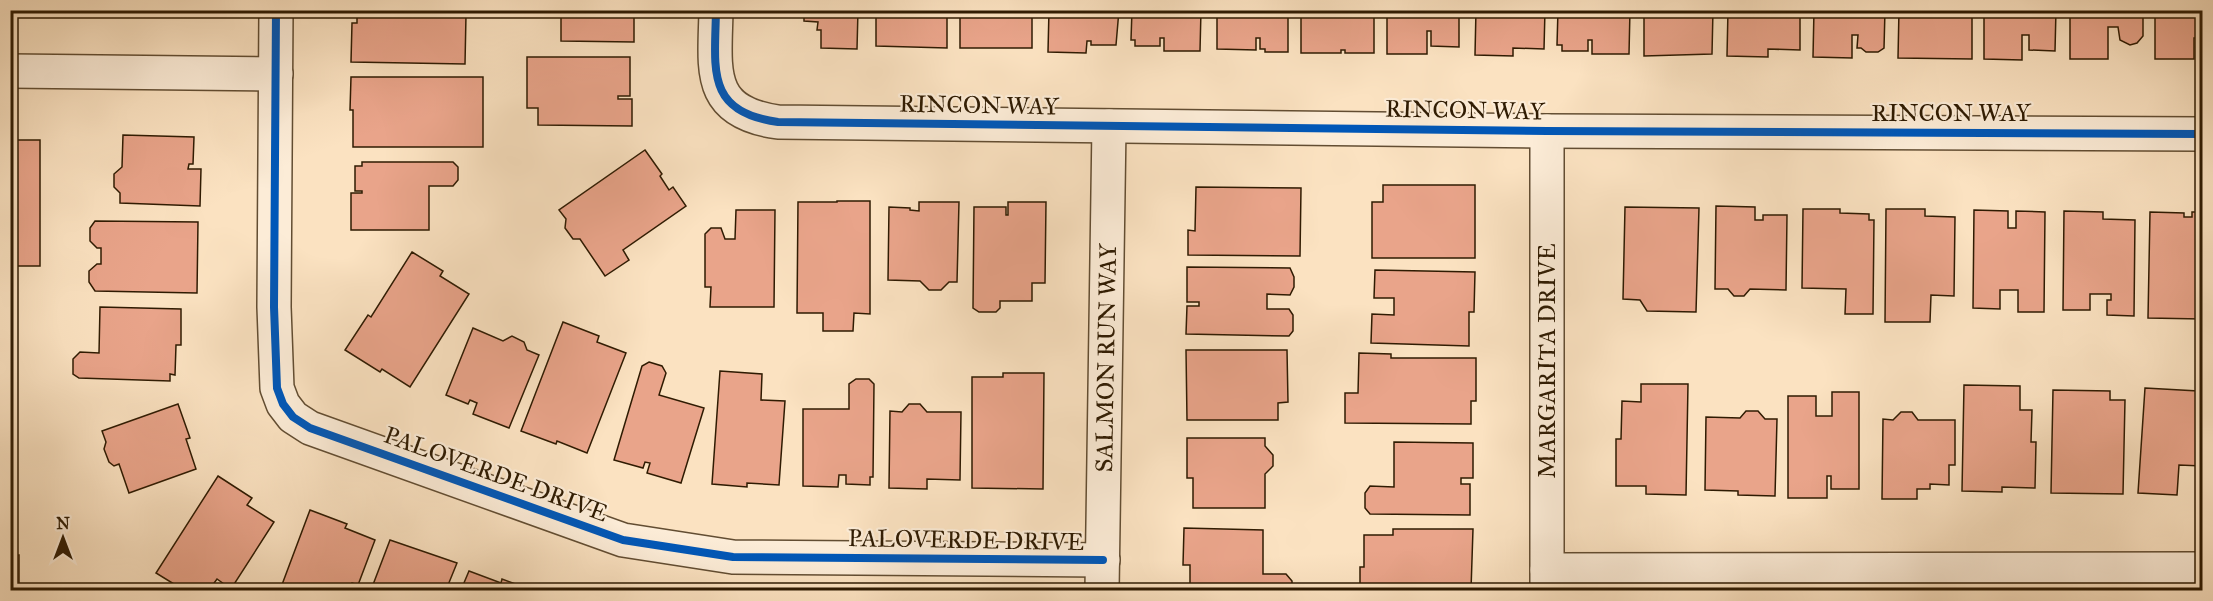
<svg xmlns="http://www.w3.org/2000/svg" width="2213" height="601" viewBox="0 0 2213 601" font-family="'IM FELL Great Primer',serif">
<style>
.building{fill:#e9a48a;stroke:#2f1b02;stroke-width:1.5}
.lines{fill:none;stroke-linecap:round;stroke-linejoin:round}
.minor-casing{stroke:#624d32;stroke-width:36}
.minor{stroke:#fcecd7;stroke-width:33}
.cycleway-casing{stroke:#fcecd7;stroke-width:11}
.cycleway{stroke:#0057b8;stroke-width:8}
.labels{text-anchor:middle;stroke-width:4.5;stroke-linejoin:round;paint-order:stroke}
.street-label{font-size:24px;fill:#2f1b02;stroke:#fcecd7}
</style>
<rect width="100%" height="100%" fill="#fbe2c1"/>
<filter id="stains"><feTurbulence type="fractalNoise" baseFrequency=".00333" numOctaves="4"/><feColorMatrix values="0 0 0 0 .2 0 0 0 0 .09 0 0 0 0 .02 0 0 0 .5 -.17"/></filter>
<radialGradient id="worn" r=".72"><stop offset=".6" stop-color="#630" stop-opacity="0"/><stop offset="1" stop-color="#630" stop-opacity=".3"/></radialGradient>
<g class="building">
<polygon points="357,10 436,10 437,15 466,15 465,64 351,62 352,23 357,23"/>
<polygon points="561,10 629,10 629,16 634,16 634,42 561,41"/>
<polygon points="791,10 858,10 857,49 821,48 821,30 817,30 818,22 804,21 804,13 791,13"/>
<polygon points="876,10 947,10 947,48 876,46"/>
<rect x="960" y="10" width="72" height="38"/>
<polygon points="1049,10 1119,10 1116,45 1091,45 1091,41 1087,41 1086,53 1048,52"/>
<polygon points="1132,10 1201,10 1200,51 1164,51 1164,38 1160,38 1160,46 1135,46 1135,40 1131,40"/>
<polygon points="1217,10 1288,10 1288,52 1265,52 1265,49 1260,49 1260,38 1256,38 1256,50 1217,49"/>
<polygon points="1301,10 1374,10 1374,53 1345,53 1345,50 1341,50 1341,53 1301,53"/>
<polygon points="1387,10 1459,10 1459,47 1431,46 1431,31 1427,31 1427,54 1387,54"/>
<polygon points="1476,10 1545,10 1544,49 1513,48 1513,56 1475,55"/>
<polygon points="1558,10 1630,10 1629,54 1592,54 1592,40 1588,40 1588,51 1562,51 1562,45 1557,45"/>
<polygon points="1644,10 1713,10 1712,54 1644,56"/>
<polygon points="1728,10 1800,10 1800,50 1768,49 1768,57 1727,56"/>
<polygon points="1814,10 1885,10 1884,48 1878,52 1866,52 1861,48 1857,48 1858,35 1852,35 1852,58 1813,57"/>
<polygon points="1899,10 1972,10 1972,59 1898,58"/>
<polygon points="1984,10 2056,10 2055,51 2029,50 2029,35 2022,35 2022,60 1984,59"/>
<polygon points="2070,10 2143,10 2143,36 2137,43 2130,45 2120,40 2118,27 2108,27 2108,59 2070,59"/>
<polygon points="2155,10 2202,10 2202,53 2198,53 2198,38 2194,38 2194,59 2155,59"/>
<polygon points="527,57 630,57 630,96 618,96 618,99 632,99 632,126 538,125 538,108 527,108"/>
<polygon points="351,77 483,77 483,147 353,147 353,110 350,110"/>
<polygon points="123,135 194,137 193,164 189,164 188,169 201,169 200,206 120,203 120,193 114,187 114,174 122,167"/>
<rect x="10" y="140" width="30" height="126"/>
<polygon points="645,150 662,174 660,176 669,190 673,187 686,206 623,250 629,260 605,276 580,239 573,239 565,228 566,219 559,210"/>
<polygon points="362,162 453,162 458,167 458,180 453,186 429,186 429,230 351,230 351,193 362,193 362,191 355,191 355,166 362,166"/>
<polygon points="1383,185 1475,185 1475,258 1372,258 1372,202 1383,202"/>
<polygon points="1196,187 1301,188 1300,256 1188,255 1188,230 1195,231"/>
<polygon points="837,201 870,201 870,314 854,313 853,331 823,331 823,313 797,313 798,202 837,202"/>
<polygon points="919,202 959,202 957,282 949,282 941,290 929,290 920,281 888,280 889,207 910,208 910,210 919,211"/>
<polygon points="1008,202 1046,202 1045,283 1032,283 1032,301 1000,301 1000,308 996,312 979,312 973,308 974,207 1006,207 1006,215 1008,215"/>
<polygon points="1716,206 1755,207 1755,220 1763,220 1763,215 1787,215 1786,290 1750,289 1744,296 1734,296 1728,289 1715,289"/>
<polygon points="1625,207 1699,208 1696,312 1647,311 1640,300 1623,299"/>
<polygon points="1803,209 1840,209 1840,213 1869,214 1869,220 1874,220 1873,314 1845,314 1846,289 1802,288"/>
<polygon points="1886,209 1925,209 1925,216 1955,217 1954,296 1931,295 1930,322 1885,322"/>
<polygon points="736,210 775,210 774,307 710,307 711,287 705,287 705,234 711,228 721,228 725,239 735,239"/>
<polygon points="1974,210 2008,211 2008,228 2016,228 2016,211 2045,212 2044,312 2018,312 2018,290 2000,290 2000,309 1973,308"/>
<polygon points="2064,211 2103,212 2103,219 2135,220 2134,316 2107,315 2107,300 2111,300 2111,294 2090,294 2090,310 2063,310"/>
<polygon points="2150,212 2184,213 2184,217 2192,217 2192,212 2202,212 2202,319 2148,318"/>
<polygon points="95,221 198,222 197,293 95,291 89,282 89,271 97,264 101,264 101,248 97,248 90,241 90,228"/>
<polygon points="412,252 443,271 440,276 469,294 410,387 382,369 380,372 345,350 368,315 371,317"/>
<polygon points="1187,267 1290,268 1294,277 1294,287 1290,295 1267,294 1267,309 1289,309 1293,315 1293,331 1289,336 1186,334 1187,306 1199,306 1199,302 1187,302"/>
<polygon points="1375,270 1475,272 1474,312 1469,312 1469,346 1371,343 1372,314 1394,315 1394,298 1374,298"/>
<polygon points="100,307 181,309 181,345 176,345 175,375 170,374 170,381 79,378 73,374 73,359 80,352 99,353"/>
<polygon points="563,322 599,336 597,342 626,353 587,453 557,441 556,444 521,431"/>
<polygon points="473,328 503,341 512,336 524,342 527,350 539,355 509,428 473,414 477,403 470,400 468,404 446,395"/>
<polygon points="1186,350 1287,350 1288,402 1278,403 1278,420 1187,420"/>
<polygon points="1359,353 1391,354 1391,358 1476,358 1476,401 1471,401 1471,424 1345,423 1345,393 1358,393"/>
<polygon points="649,362 662,366 666,373 659,395 704,408 681,483 647,473 650,463 645,462 643,468 614,460 642,366"/>
<polygon points="720,371 762,374 761,400 785,401 779,485 747,483 747,487 712,484"/>
<polygon points="1003,373 1044,373 1043,489 972,488 972,377 1003,377"/>
<polygon points="856,379 869,379 874,384 873,477 870,477 870,485 846,484 846,475 839,475 838,487 803,486 803,409 849,409 849,384"/>
<polygon points="1641,384 1688,384 1686,495 1646,494 1646,486 1616,486 1616,439 1621,439 1622,401 1641,402"/>
<polygon points="1964,385 2020,386 2020,410 2032,410 2031,442 2036,442 2035,488 2002,487 2002,492 1962,491"/>
<polygon points="2145,388 2198,391 2198,396 2202,396 2202,466 2179,465 2177,495 2138,493"/>
<polygon points="2053,390 2110,391 2110,400 2125,400 2123,494 2051,493"/>
<polygon points="1832,392 1859,392 1859,489 1831,489 1831,476 1827,476 1827,498 1788,498 1788,396 1816,396 1816,416 1832,416"/>
<polygon points="178,404 190,438 186,439 196,469 129,493 119,464 114,466 109,462 104,449 106,442 102,431"/>
<polygon points="909,404 920,404 927,412 961,412 960,480 927,479 927,489 889,488 890,411 902,412"/>
<polygon points="1746,411 1758,411 1765,419 1777,419 1775,496 1738,495 1738,491 1705,490 1706,417 1740,418"/>
<polygon points="1901,412 1912,412 1918,420 1955,420 1955,465 1949,465 1949,485 1930,484 1930,489 1917,489 1917,499 1882,499 1883,419 1893,420"/>
<polygon points="1187,438 1265,438 1265,446 1273,455 1273,466 1265,474 1265,508 1193,508 1193,478 1187,478"/>
<polygon points="1394,442 1473,443 1473,478 1461,478 1461,484 1470,484 1470,515 1370,514 1365,508 1365,493 1370,486 1394,487"/>
<polygon points="218,476 252,498 247,505 274,522 231,589 217,579 209,590 170,590 174,584 156,573"/>
<polygon points="310,510 347,524 345,528 375,540 358,585 352,583 349,590 280,590"/>
<polygon points="1184,528 1263,530 1263,574 1286,574 1292,581 1292,590 1190,590 1190,565 1183,565"/>
<polygon points="1393,529 1473,529 1471,590 1365,590 1365,585 1360,585 1360,567 1364,567 1364,535 1393,535"/>
<polygon points="390,540 457,563 446,590 371,590"/>
<rect x="10" y="555" width="9" height="35"/>
<polygon points="469,571 501,583 502,579 532,590 461,590"/>
</g>
<g class="lines">
<g class="minor-casing">
<g id="minor">
<polyline points="276,10 274,307 277,388 283,404 293,417 310,428 623,540 733,557 1103,560"/>
<path d="M716 10C715 69 705 112 778 122L1547 131 2202 134"/>
<polyline points="10,71 276,74"/>
<polyline points="1547,570 2202,569"/>
<polyline points="1102,590 1109,126"/>
<polyline points="1547,590 1547,131"/>
</g>
</g>
<use href="#minor" class="minor"/>
<g class="cycleway-casing">
<g id="cycleway">
<polyline points="276,10 274,307 277,388 283,404 293,417 310,428 623,540 733,557 1103,560"/>
<path d="M716 10C715 69 705 112 778 122L1547 131 2202 134"/>
</g>
</g>
<use href="#cycleway" class="cycleway"/>
</g>
<g class="labels">
<g class="street-label">
<text transform="translate(979 105) rotate(1)" y="8">RINCON WAY</text>
<text transform="translate(1465 110) rotate(1)" y="8">RINCON WAY</text>
<text x="1951" y="121">RINCON WAY</text>
<text transform="translate(1106 358) rotate(-89)" y="8">SALMON RUN WAY</text>
<text transform="translate(1547 361) rotate(-90)" y="8">MARGARITA DRIVE</text>
<text transform="translate(496 474) rotate(20)" y="8">PALOVERDE DRIVE</text>
<text transform="translate(966 540) rotate(1)" y="8">PALOVERDE DRIVE</text>
</g>
</g>
<rect width="2213" height="601" fill="none" stroke="#fbe2c1" stroke-width="36"/>
<rect x="12" y="12" width="2189" height="577" fill="none" stroke="#2f1b02" stroke-width="3"/>
<rect x="18" y="18" width="2177" height="565" fill="none" stroke="#2f1b02" stroke-width="1.5"/>
<g transform="translate(63 538)" stroke="#fcecd7" stroke-width="4.5" paint-order="stroke">
<path d="M0-4.5L10 22L0 15L-10 22Z" fill="#2f1b02"/>
<text y="-9" font-size="16" font-weight="bold" text-anchor="middle" fill="#2f1b02">N</text>
</g>
<rect width="100%" height="100%" filter="url(#stains)"/>
<rect width="100%" height="100%" fill="url(#worn)"/>
</svg>
